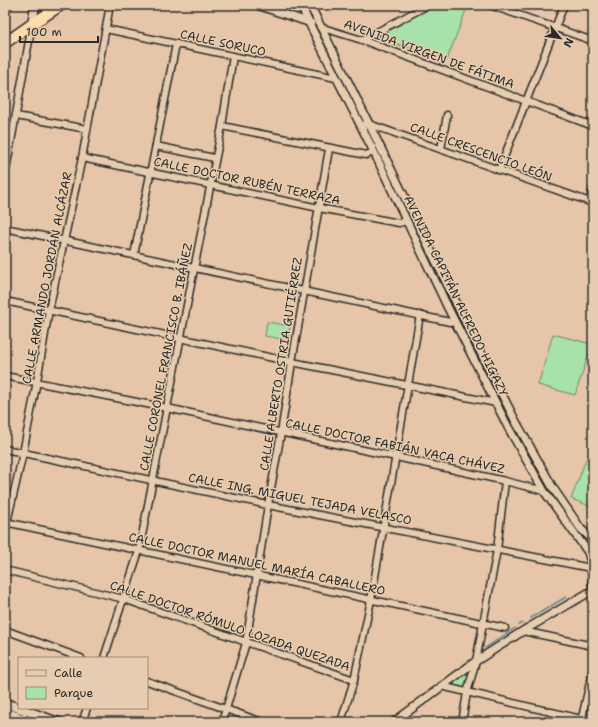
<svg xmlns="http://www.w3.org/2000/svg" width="598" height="727" viewBox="0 0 598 727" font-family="'Shantell Sans',sans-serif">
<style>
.green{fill:#a6e2a9;stroke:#68866a}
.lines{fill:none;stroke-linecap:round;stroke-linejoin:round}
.stream{stroke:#5a8993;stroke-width:1.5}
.minor-casing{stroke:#2b2b2b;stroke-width:9}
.tertiary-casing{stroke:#2b2b2b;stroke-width:10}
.secondary-casing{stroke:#2b2b2b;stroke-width:11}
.trunk-casing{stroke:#2b2b2b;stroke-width:13}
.minor{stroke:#e7cdaf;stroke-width:6}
.tertiary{stroke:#e7cdaf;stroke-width:7}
.secondary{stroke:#e7cdaf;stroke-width:8}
.trunk{stroke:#fddcac;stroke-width:10}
.labels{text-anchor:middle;stroke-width:3;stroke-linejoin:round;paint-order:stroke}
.street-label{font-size:12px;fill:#2b2b2b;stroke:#e7cdaf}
</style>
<rect width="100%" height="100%" fill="#e7c5a8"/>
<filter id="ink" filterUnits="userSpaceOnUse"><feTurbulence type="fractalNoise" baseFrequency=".025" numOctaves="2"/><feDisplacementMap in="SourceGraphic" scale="8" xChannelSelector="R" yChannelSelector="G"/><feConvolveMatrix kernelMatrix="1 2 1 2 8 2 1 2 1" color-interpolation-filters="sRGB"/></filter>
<g filter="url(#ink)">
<g class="green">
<polygon points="435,5 468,5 446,62 378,37"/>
<polygon points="267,322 290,326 287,340 265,336"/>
<polygon points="553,334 592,344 575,395 538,385"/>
<polygon points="593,441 593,507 571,499"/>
<polygon points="468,670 470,675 467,685 464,688 458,687 454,684 455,679"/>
</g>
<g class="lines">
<g class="stream">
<polyline points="531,618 566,597"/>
<polyline points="519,625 522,623"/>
<polyline points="485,648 515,628"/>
<polyline points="22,714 45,722"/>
</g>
<g class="minor-casing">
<g id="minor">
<polyline points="490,5 593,41"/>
<polyline points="320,27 362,40 593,126"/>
<polyline points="106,29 336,78"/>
<polyline points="362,40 428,5"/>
<polyline points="16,116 87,129"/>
<polyline points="361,125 369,124 593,203"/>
<polyline points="222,126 366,155 374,152"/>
<polyline points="156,146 214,158"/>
<polyline points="441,149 447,115"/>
<polyline points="82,158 319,208 399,223 407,221"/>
<polyline points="499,170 564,5"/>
<polyline points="5,176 32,24"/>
<polyline points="589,202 593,189"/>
<polyline points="5,228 455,323"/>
<polyline points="134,255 176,44"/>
<polyline points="5,301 292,362 496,403"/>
<polyline points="5,376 167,408 396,457 505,481 544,491"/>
<polyline points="5,449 268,505 591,568"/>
<polyline points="5,522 505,628"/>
<polyline points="5,531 23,453 37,381 49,310 82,158 110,5"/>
<polyline points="5,570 124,599 354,680"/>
<polyline points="5,630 81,658"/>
<polyline points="523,631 593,646"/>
<polyline points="104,658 139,551 222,126 233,56"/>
<polyline points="147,681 262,722"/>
<polyline points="441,686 581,719"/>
<polyline points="82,722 87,708"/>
<polyline points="222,722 246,643 268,505 281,433 292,362 329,149"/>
<polyline points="341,722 354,680 371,600 420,315"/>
<polyline points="462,722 467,693 476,661 497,550 505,481"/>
<polyline points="581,722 593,669"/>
</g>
</g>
<g class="tertiary-casing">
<g id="tertiary">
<polyline points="257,5 311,23"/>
<polyline points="301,5 308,21 374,152 448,308 508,427 544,491 588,552 591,562 593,591"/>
<polyline points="310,5 369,124 473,337 515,420 553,488 581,529 593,540"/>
<polyline points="394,722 476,661 523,631 593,590"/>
</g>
</g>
<g class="secondary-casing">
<g id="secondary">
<polyline points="32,24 35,5"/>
<polyline points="5,703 19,708"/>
<polyline points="19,708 58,722"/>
<polyline points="5,712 32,722"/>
</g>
</g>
<g class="trunk-casing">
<g id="trunk">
<polyline points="5,6 7,5"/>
<polyline points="5,43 32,24 61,5"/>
</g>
</g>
<use href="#minor" class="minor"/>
<use href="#tertiary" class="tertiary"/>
<use href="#secondary" class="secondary"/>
<use href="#trunk" class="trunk"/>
</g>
</g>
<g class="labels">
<g class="street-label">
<text transform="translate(223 43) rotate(12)" y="4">CALLE SORUCO</text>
<text transform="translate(429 54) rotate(20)" y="4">AVENIDA VIRGEN DE FÁTIMA</text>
<text transform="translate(481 152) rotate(20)" y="4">CALLE CRESCENCIO LEÓN</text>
<text transform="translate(247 181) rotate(12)" y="4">CALLE DOCTOR RUBÉN TERRAZA</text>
<text transform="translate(47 278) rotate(-79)" y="4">CALLE ARMANDO JORDÁN ALCÁZAR</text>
<text transform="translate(456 296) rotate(64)" y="4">AVENIDA CAPITÁN ALFREDO HIGAZY</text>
<text transform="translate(166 357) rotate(-79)" y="4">CALLE CORONEL FRANCISCO B. IBÁÑEZ</text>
<text transform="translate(281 364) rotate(-81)" y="4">CALLE ALBERTO OSTRIA GUTIÉRREZ</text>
<text transform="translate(395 446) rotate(12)" y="4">CALLE DOCTOR FABIÁN VACA CHÁVEZ</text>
<text transform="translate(300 499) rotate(11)" y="4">CALLE ING. MIGUEL TEJADA VELASCO</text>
<text transform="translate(257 564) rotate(12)" y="4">CALLE DOCTOR MANUEL MARÍA CABALLERO</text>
<text transform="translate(230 626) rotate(19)" y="4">CALLE DOCTOR RÓMULO LOZADA QUEZADA</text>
</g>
</g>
<rect width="598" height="727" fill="none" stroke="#e7cdaf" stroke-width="20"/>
<rect x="10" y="10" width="578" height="707" fill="none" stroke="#2b2b2b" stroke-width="1.5" filter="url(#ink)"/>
<rect x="18" y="657" width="130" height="52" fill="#e7cdaf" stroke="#9c8c7a"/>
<rect x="26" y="670" width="20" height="6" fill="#e7cdaf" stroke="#9c8c7a"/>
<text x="54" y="677" font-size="12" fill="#2b2b2b">Calle</text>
<rect x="26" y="687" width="20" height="12" fill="#a6e2a9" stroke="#9c8c7a"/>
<text x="54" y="697" font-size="12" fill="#2b2b2b">Parque</text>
<g transform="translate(560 38) rotate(119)" stroke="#e7cdaf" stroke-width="3" paint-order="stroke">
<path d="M0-3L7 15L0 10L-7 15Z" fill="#2b2b2b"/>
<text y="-6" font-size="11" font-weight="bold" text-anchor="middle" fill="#2b2b2b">N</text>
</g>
<path d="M20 36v6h78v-6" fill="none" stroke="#2b2b2b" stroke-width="2"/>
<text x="26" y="36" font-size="12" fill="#2b2b2b" stroke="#e7cdaf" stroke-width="3" paint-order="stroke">100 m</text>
</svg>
